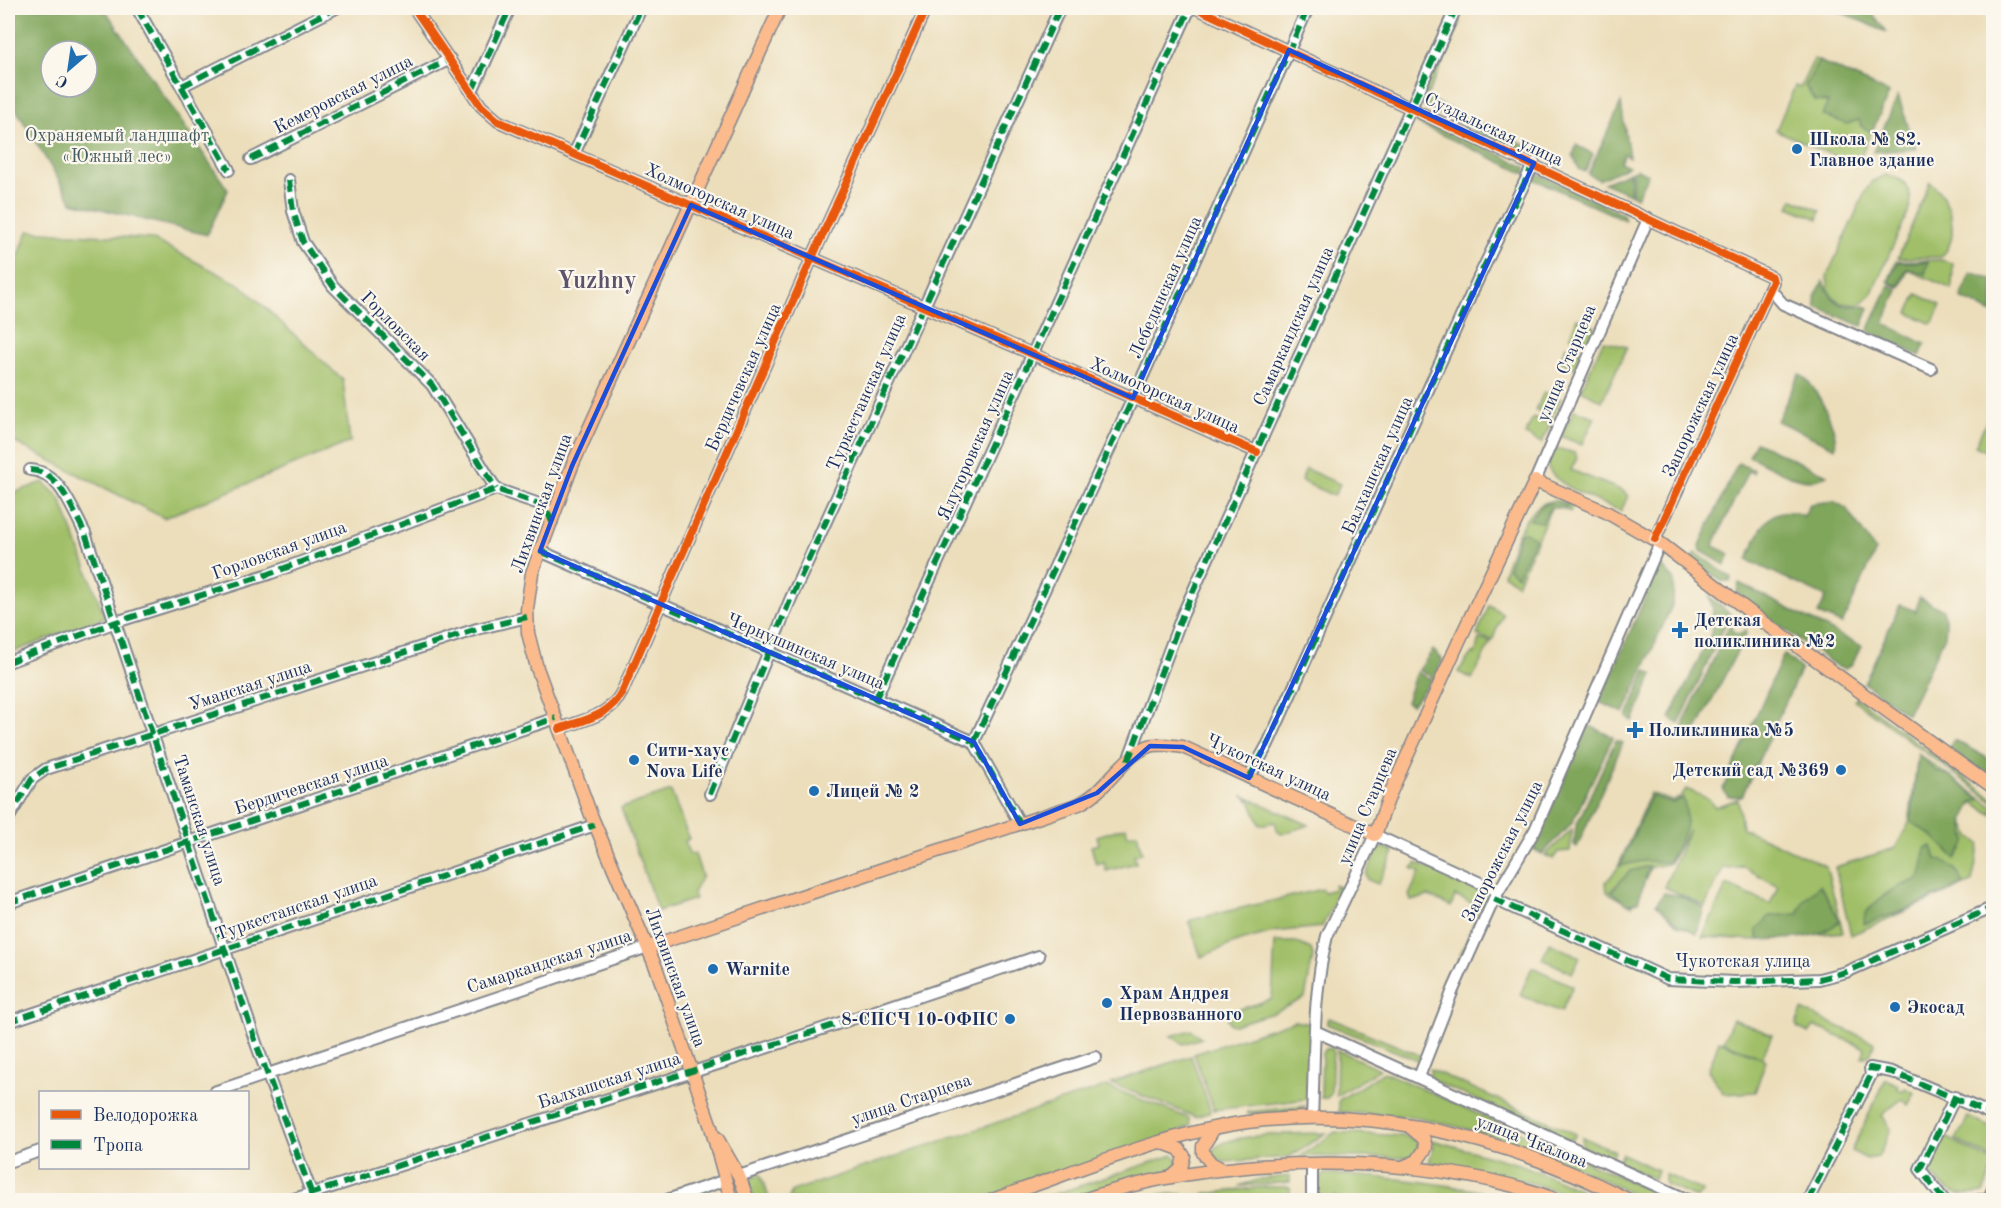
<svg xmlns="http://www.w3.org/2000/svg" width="2001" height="1208" viewBox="0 0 2001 1208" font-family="'Old Standard TT',serif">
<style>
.green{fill:#a0bf67;stroke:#5e7762;stroke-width:1.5}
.forest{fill:#80a65c;stroke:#4e6a5d;stroke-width:1.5;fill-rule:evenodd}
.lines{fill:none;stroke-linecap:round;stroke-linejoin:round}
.minor-casing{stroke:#84868c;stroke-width:14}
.major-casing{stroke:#84868c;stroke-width:15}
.minor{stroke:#fff;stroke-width:10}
.major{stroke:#fbbb8d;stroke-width:12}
.quiet{stroke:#00873e;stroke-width:6;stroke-dasharray:12 6;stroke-linecap:butt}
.cycleway-casing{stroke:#fbf7ec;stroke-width:11}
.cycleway{stroke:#e8590c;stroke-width:8}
.marked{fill:none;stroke:#1d4ed8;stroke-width:4.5;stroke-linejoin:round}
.poi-dot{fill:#1f6fb2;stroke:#fbf7ec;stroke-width:2}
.labels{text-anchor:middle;stroke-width:4.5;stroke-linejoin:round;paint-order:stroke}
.street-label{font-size:18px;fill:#1b2f5e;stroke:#fbf7ec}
.park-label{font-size:18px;fill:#435a61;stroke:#fbf7ec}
.poi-label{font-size:18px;font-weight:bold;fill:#1b2f5e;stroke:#fbf7ec;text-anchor:start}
.district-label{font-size:24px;font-weight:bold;fill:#5e536d;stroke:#fbf7ec}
</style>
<rect width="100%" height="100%" fill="#fbf7ec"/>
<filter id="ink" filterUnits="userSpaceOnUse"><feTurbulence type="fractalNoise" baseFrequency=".0167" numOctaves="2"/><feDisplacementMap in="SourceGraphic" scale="12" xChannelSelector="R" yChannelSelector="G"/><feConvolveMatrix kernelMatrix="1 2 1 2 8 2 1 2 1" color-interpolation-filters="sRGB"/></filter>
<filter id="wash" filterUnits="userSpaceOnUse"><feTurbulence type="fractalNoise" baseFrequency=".008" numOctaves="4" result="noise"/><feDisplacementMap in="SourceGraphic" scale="24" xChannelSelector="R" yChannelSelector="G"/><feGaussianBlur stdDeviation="1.35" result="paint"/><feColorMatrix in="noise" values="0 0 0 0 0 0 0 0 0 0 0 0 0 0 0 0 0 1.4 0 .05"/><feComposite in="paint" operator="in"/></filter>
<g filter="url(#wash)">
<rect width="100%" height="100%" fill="#ecdebb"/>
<g class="green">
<polygon points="1455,19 1461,22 1427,96 1422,93"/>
<polygon points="1814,59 1889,93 1856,166 1776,130 1795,86 1800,88"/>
<path d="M1886 175C1905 178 1913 189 1910 208L1871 295 1858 305 1840 303 1829 292 1827 276 1866 190 1872 181Z"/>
<path d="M1930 182C1950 197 1962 237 1941 257L1898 258Z"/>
<polygon points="1793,199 1821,211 1818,219 1789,207"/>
<polygon points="28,231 152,239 241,285 343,380 350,442 164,518 12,441 8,417 8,285"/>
<polygon points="1941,260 1953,263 1952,289 1908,270 1900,288 1888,282 1896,261"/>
<polygon points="1917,294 1941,305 1932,324 1908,313"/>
<polygon points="1577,318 1595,327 1588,344 1570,336"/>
<polygon points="1603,341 1627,347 1602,401 1581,390"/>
<polygon points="1566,346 1581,353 1575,368 1559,361"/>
<polygon points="1544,392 1561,399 1552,418 1536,410"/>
<polygon points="1992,409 1994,410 1993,455 1975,446"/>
<polygon points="1574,410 1595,417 1582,445 1561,436"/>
<polygon points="1533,417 1550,425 1542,443 1525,435"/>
<path d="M1556 448 1575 453 1577 458 1571 470 1623 491 1628 496 1621 511C1605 504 1518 474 1556 448Z"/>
<polygon points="1306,469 1340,484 1334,496 1301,481"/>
<polygon points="43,482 60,498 105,617 8,654 8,495"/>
<path d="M1554 500 1573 503 1570 512 1559 507 1551 508 1517 584 1503 574C1513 547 1522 506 1554 500Z"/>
<polygon points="1489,605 1503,614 1492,641 1477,635"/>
<polygon points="1479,639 1491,642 1472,679 1458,672 1472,653 1475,654"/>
<polygon points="1856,697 1993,799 1993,802 1854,700"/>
<polygon points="1918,754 1993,807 1993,815 1973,802 1963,820 1970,836 1980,844 1972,882 1851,935 1835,867 1895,848 1909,823"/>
<polygon points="1686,789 1709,799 1715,807 1738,799 1742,828 1826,866 1843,932 1759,940 1702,937 1727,885 1770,904 1778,886 1740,865 1742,867 1723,868 1705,906 1664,887 1689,830 1669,864 1651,867 1632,906 1607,892 1606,882 1617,869 1650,793 1673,801 1681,797"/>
<polygon points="671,791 689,839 685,841 689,854 695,854 702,876 693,893 695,899 658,911 621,808"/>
<polygon points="1242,795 1309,825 1282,834 1278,832 1275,822 1260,825 1250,801"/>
<polygon points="1126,827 1128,835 1137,833 1142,853 1134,855 1136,863 1106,871 1104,862 1096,864 1091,846 1099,844 1097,836"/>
<polygon points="1572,830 1570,851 1558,852 1553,859 1545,855"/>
<polygon points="1384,847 1394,852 1378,884 1368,880 1366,874 1378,849"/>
<polygon points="1417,863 1483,893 1478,906 1455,896 1451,907 1429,896 1411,901 1409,895 1420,872 1412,868"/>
<polygon points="1334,885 1341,888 1322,927 1273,932 1237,942 1201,957 1189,922 1191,920 1322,889 1324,892 1334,889"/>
<polygon points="1486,895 1491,897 1484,917 1480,917 1459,964 1457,962"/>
<polygon points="1275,942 1295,942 1311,949 1313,956 1305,998 1273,1013 1234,1025 1230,1024 1227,1017 1230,1012 1272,999"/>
<polygon points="1549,943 1580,957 1572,973 1542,959"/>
<polygon points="1532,967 1573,986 1561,1012 1520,995"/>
<polygon points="1802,1010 1875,1043 1870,1055 1862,1058 1865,1048 1814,1026 1809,1033 1798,1028 1796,1024"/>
<polygon points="1329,1018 1417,1054 1422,1058 1422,1062 1327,1024"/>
<polygon points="1733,1019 1772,1035 1762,1058 1723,1041"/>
<polygon points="1294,1021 1312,1024 1309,1099 1214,1110 1194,1054"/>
<polygon points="1191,1030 1202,1038 1183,1044 1171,1036"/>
<polygon points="1719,1041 1766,1060 1755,1092 1724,1094 1708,1071"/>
<polygon points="1327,1048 1333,1049 1331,1094 1327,1098 1321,1098 1322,1053"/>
<polygon points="1337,1050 1380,1069 1336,1096"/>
<polygon points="1191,1056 1211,1112 1196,1117 1110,1083"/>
<polygon points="1430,1069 1576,1134 1573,1139 1567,1140 1431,1080"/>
<polygon points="1384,1072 1672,1200 1646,1200 1560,1159 1490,1135 1417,1117 1339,1112 1339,1100"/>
<polygon points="1886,1079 1898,1085 1897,1088 1902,1092 1905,1088 1915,1093 1908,1105 1902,1099 1882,1115 1891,1129 1878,1157 1867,1159 1851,1151"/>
<polygon points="1106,1086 1189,1118 1191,1125 1166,1138 978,1200 788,1200 792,1191"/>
<polygon points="1306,1106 1299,1113 1247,1114 1247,1112"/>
<polygon points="1968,1117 1993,1128 1993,1159 1956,1140"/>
<polygon points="1335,1132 1404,1136 1416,1140 1419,1148 1411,1158 1301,1156"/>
<path d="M1326 1133 1289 1157 1224 1162 1214 1157 1213 1151C1222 1132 1304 1134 1326 1133Z"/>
<path d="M1944 1136 1993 1162V1169L1983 1193C1954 1198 1948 1193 1929 1171Z"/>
<polygon points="1582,1137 1615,1151 1613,1156 1606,1158 1582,1147"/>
<polygon points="1432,1140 1522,1165 1605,1200 1584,1200 1528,1182 1429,1162 1434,1146"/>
<polygon points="1622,1154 1657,1170 1654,1179 1617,1163"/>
<polygon points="1173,1155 1179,1161 1175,1170 1066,1200 1037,1200"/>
<polygon points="760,1174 770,1200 755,1200 749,1184 750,1179"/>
<path d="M1325 1174C1390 1177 1453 1183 1517 1200H1344L1335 1196 1330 1199 1317 1195V1181Z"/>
<polygon points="1665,1174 1703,1191 1696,1198 1665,1184"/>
<polygon points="1290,1176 1290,1182 1239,1186 1261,1179"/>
<polygon points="1263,1187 1290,1187 1290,1196 1188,1200 1190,1196 1204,1197 1205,1194"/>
<polygon points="1160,1194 1184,1194 1184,1200 1132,1200"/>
</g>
<g class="forest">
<path d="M8 8H104L228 190 207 235 72 202 8 96ZM51 51H87V87H51Z"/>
<polygon points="1831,8 1869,8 1886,32"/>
<polygon points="1819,61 1889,93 1872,132 1862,127 1859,120 1847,124 1822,115 1828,102 1815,101 1805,86"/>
<polygon points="1898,96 1916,149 1873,152"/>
<polygon points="1428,99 1528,146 1522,150 1514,148 1424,107"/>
<polygon points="1621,103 1629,157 1624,154 1620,162 1629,166 1599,180 1588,174"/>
<polygon points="1419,116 1526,167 1526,174 1416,123"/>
<polygon points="1576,145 1593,154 1585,172 1579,169 1573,156"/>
<polygon points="1637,169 1648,174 1637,197 1632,194 1632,171"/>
<polygon points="1534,172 1622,213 1625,220 1529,177"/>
<polygon points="1630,172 1630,194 1604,183"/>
<polygon points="1898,262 1928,262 1925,274 1907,269 1899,286 1889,282"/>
<polygon points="1971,272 1993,280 1993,313 1961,298"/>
<path d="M1823 281C1829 292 1834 306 1850 306 1858 306 1862 304 1869 308L1862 326 1816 307 1815 297Z"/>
<polygon points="1889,285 1898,290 1884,323 1925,344 1920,356 1868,331"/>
<path d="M1799 374C1815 383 1839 429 1835 448L1777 421Z"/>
<path d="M1756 442 1827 475C1805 491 1770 465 1749 456Z"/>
<polygon points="1738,463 1754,470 1753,473 1748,471 1713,546 1730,554 1725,565 1701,551 1700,545"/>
<path d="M1833 501 1846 508 1876 551 1842 624 1818 614 1826 597 1747 560C1760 533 1767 499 1804 516L1810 504Z"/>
<polygon points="1549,503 1568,504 1567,508 1550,508 1542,522 1530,520 1539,507"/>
<polygon points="1525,532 1535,538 1517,576 1508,568 1520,533"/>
<polygon points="1696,553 1732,578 1730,581 1721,581 1692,560"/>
<polygon points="1660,564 1674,579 1673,603 1624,713 1599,702"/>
<polygon points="1739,583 1861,646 1852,664 1845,669 1838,667 1743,600 1737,591"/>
<polygon points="1709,596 1730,614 1679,724 1670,718 1711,634 1713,608"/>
<polygon points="1919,597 1943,610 1946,623 1945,636 1907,714 1864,683 1900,605 1916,611"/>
<polygon points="1732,620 1733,633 1741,634 1745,630 1746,634 1698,728 1691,733 1683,730 1684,722"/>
<polygon points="1433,650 1443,660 1434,678 1419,670"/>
<polygon points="1784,654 1801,669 1742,796 1728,797 1723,789"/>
<polygon points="1646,670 1653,674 1633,721 1627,717"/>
<polygon points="1416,672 1432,680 1412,705 1406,702"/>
<polygon points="1588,725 1613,737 1572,823 1542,854 1533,849"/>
<polygon points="1616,740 1623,743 1577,847 1574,845 1576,826"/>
<polygon points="1954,740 1993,761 1993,780 1948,749"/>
<polygon points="1918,754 1936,771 1950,776 1980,800 1973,802 1963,821 1967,841 1956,859 1934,837 1911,822"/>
<path d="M1651 796 1673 803 1683 798C1692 827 1682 837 1668 862L1643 861 1620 866Z"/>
<path d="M1932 846 1936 858C1951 864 1957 869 1964 884L1908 909 1864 924 1865 913C1873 906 1881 896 1891 891 1918 875 1923 889 1925 848Z"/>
<polygon points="1649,866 1638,902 1627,904 1611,891 1630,871"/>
<path d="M1820 885 1840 921C1817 942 1788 938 1759 940L1756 930 1770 916 1798 914 1803 901Z"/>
<polygon points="1664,893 1681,896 1704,908 1697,933 1678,925 1656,904"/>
</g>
</g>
<g filter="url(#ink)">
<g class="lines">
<g class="minor-casing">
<g id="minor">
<polyline points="137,8 229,170"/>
<polyline points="414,8 481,106 498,121 1257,452"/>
<polyline points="1196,8 1772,277 1773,282 1655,539"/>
<polyline points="182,86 336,8"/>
<polyline points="472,91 510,8"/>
<polyline points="574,154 641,8"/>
<polyline points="251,159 450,59"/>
<polyline points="289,180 293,211 303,242 333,286 432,385 496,489"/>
<polyline points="1770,289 1783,304 1931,369"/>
<path d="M30 470C60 471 72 510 85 533L257 1046 314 1200"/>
<polyline points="1535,481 1648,219"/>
<polyline points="540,551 974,742 1020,824"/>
<polyline points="8,662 116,622 269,574 496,489 545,506 552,522"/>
<polyline points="876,698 1190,8"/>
<path d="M559 729C583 720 610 716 622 692L812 258 926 8"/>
<polyline points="974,742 1133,398 1308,8"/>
<polyline points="1129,758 1182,616 1456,8"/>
<polyline points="1249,778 1268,744 1479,277 1534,163"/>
<polyline points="710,794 791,598 1060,8"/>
<polyline points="8,819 32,779 46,769 477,629 527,617"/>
<polyline points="1494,899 1668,979 1735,982 1819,979 1846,972 1994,907"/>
<polyline points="8,903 556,718"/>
<polyline points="8,1022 595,825"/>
<polyline points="1315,1031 1688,1200"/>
<polyline points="1419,1077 1453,990 1494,899 1535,830 1660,543"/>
<polyline points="214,1092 648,947"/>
<path d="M1312 1118C1315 1058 1312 995 1327 936L1375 835 1498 891"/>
<polyline points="8,1162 40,1151"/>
<polyline points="1312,1165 1312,1200"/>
<polyline points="739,1176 1096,1057"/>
<polyline points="291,1200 721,1063 1039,956"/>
<polyline points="667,1200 723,1181"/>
<polyline points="1808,1200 1871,1075 1870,1068 1892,1072 1994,1115"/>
<polyline points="1944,1200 1920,1169 1955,1097"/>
<polyline points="1979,1200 1988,1200 1994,1187"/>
</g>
</g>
<g class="major-casing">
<g id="major">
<path d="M648 947 1079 804C1107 791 1121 757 1149 746 1159 743 1173 746 1183 747L1375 835 1390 794 1459 641 1535 481 1606 512 1660 543 1758 618 1994 788"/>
<polyline points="1213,1130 1203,1146 1203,1153 1211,1163 1222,1169"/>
<polyline points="717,1138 739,1176 748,1200"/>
<polyline points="1163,1143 1179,1149 1184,1156 1181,1169 1173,1176"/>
<polyline points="1405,1166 1417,1161 1426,1148 1424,1139 1410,1127"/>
<polyline points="731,1200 711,1127 657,970 591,815 537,668 528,633 527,609 532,573 572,466 780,8"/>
<path d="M992 1200C1072 1173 1165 1133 1248 1122 1382 1105 1511 1140 1629 1200"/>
<path d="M1083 1200C1218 1153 1424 1150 1558 1200"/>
</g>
</g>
<use href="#minor" class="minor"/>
<use href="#major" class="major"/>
<g class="quiet">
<polyline points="137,8 229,170"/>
<polyline points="182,86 336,8"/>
<polyline points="472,91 510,8"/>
<polyline points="574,154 641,8"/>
<polyline points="251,159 450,59"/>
<polyline points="289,180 293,211 303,242 333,286 432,385 496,489"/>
<path d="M30 470C60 471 72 510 85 533L257 1046 314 1200"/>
<polyline points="540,551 974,742 1020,824"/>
<polyline points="8,662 116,622 269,574 496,489 545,506 552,522"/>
<polyline points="876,698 1190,8"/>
<polyline points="974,742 1133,398 1308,8"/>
<polyline points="1128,761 1182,616 1456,8"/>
<polyline points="1249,778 1268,744 1479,277 1534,163 1531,162"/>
<polyline points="710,794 791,598 1060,8"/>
<polyline points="8,819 32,779 46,769 477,629 527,617"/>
<polyline points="1494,899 1668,979 1735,982 1819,979 1846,972 1994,907"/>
<polyline points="8,903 556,718"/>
<polyline points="8,1022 595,825"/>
<polyline points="291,1200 887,1008"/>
<polyline points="1808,1200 1871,1075 1870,1068 1892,1072 1994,1115"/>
<polyline points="1944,1200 1920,1169 1955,1097"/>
<polyline points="1979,1200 1988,1200 1994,1187"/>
</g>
<g class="cycleway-casing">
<g id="cycleway">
<polyline points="414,8 481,106 498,121 1257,452"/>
<polyline points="1196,8 1772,277 1773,282 1655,539"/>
<path d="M559 729C583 720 610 716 622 692L812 258 926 8"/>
</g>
</g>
<use href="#cycleway" class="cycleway"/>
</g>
</g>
<path class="marked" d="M1289 50 1534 163 1249 778 1183 747 1150 746 1097 793 1020 824 974 742 540 551 572 466 691 205 1133 398Z"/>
<g class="poi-dot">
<circle cx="1797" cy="149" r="6"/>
<path d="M1677 621h6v6h6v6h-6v6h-6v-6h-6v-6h6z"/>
<path d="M1632 721h6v6h6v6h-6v6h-6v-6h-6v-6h6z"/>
<circle cx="634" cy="760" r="6"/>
<circle cx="1841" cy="770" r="6"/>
<circle cx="814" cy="791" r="6"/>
<circle cx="713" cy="969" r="6"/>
<circle cx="1107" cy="1003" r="6"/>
<circle cx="1895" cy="1007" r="6"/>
<circle cx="1010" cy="1019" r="6"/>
</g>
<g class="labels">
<g class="street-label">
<text transform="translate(343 94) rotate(-27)" y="6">Кемеровская улица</text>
<text transform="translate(1494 129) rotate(25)" y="6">Суздальская улица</text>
<text transform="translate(720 201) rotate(24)" y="6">Холмогорская улица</text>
<text transform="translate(1165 287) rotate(-66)" y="6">Лебединская улица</text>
<text transform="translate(396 326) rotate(45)" y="6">Горловская</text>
<text transform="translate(1293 326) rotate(-66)" y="6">Самаркандская улица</text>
<text transform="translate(1566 363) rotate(-67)" y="6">улица Старцева</text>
<text transform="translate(743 377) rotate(-66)" y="6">Бердичевская улица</text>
<text transform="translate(866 392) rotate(-66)" y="6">Туркестанская улица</text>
<text transform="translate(1165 395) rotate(24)" y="6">Холмогорская улица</text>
<text transform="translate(1700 405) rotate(-65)" y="6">Запорожская улица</text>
<text transform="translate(975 445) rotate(-66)" y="6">Ялуторовская улица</text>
<text transform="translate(1377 465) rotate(-66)" y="6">Балхашская улица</text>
<text transform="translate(541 503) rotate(-70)" y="6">Лихвинская улица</text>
<text transform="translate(279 550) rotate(-20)" y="6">Горловская улица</text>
<text transform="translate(806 651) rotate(23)" y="6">Чернушинская улица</text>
<text transform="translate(250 685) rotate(-18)" y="6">Уманская улица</text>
<text transform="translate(1269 767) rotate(25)" y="6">Чукотская улица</text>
<text transform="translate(311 784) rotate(-18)" y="6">Бердичевская улица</text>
<text transform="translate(1367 806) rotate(-67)" y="6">улица Старцева</text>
<text transform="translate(200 820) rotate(72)" y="6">Таманская улица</text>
<text transform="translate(1502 851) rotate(-63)" y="6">Запорожская улица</text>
<text transform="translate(296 907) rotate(-19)" y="6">Туркестанская улица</text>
<text transform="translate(549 961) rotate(-18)" y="6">Самаркандская улица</text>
<text x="1743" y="967">Чукотская улица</text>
<text transform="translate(676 977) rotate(70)" y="6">Лихвинская улица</text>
<text transform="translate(609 1080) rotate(-18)" y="6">Балхашская улица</text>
<text transform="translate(911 1099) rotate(-19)" y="6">улица Старцева</text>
<text transform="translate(1532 1141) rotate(21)" y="6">улица Чкалова</text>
</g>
<g class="park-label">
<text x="117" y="141">Охраняемый ландшафт<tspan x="117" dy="21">«Южный лес»</tspan></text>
</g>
<g class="poi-label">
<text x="1809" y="145">Школа № 82.<tspan x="1809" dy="21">Главное здание</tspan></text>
<text x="1694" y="626">Детская<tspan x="1694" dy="21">поликлиника №2</tspan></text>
<text x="1648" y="736">Поликлиника №5</text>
<text x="646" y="756">Сити-хаус<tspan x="646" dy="21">Nova Life</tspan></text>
<text x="1829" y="776" text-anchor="end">Детский сад №369</text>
<text x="826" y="797">Лицей № 2</text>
<text x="725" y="975">Warnite</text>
<text x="1119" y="999">Храм Андрея<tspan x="1119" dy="21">Первозванного</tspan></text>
<text x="1907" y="1013">Экосад</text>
<text x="998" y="1025" text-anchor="end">8-СПСЧ 10-ОФПС</text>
</g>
<g class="district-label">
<text x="597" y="288">Yuzhny</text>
</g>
</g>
<rect width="2001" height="1208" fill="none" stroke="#fbf7ec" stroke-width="30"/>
<rect x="39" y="1091" width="210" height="78" fill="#fbf7ec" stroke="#a1a7b3" stroke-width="1.5"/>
<rect x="51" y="1110" width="30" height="9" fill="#e8590c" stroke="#a1a7b3" stroke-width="1.5"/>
<text x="93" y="1121" font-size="18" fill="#1b2f5e">Велодорожка</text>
<rect x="51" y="1140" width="30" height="9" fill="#00873e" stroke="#a1a7b3" stroke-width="1.5"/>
<text x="93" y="1151" font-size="18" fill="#1b2f5e">Тропа</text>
<g transform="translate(69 69) rotate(209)"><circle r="28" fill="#fbf7ec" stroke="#a1a7b3" stroke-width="1.5"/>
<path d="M0-4.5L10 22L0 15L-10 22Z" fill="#1f6fb2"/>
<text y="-9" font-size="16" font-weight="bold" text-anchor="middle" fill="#1b2f5e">С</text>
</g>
</svg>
